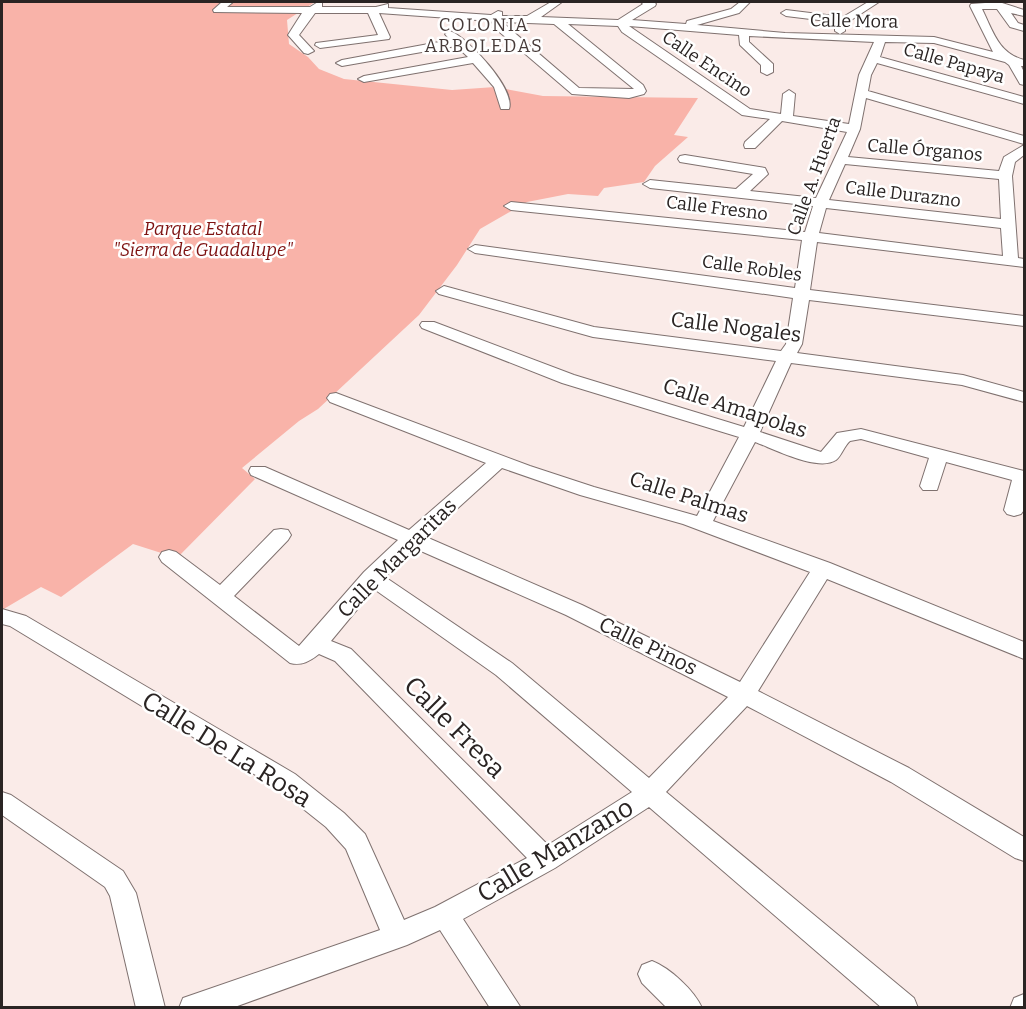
<svg xmlns="http://www.w3.org/2000/svg" width="1026" height="1009" viewBox="0 0 1026 1009" font-family="Bitter,serif">
<style>
.green{fill:#f9b3a9}
.lines{fill:none;stroke-linecap:round;stroke-linejoin:round}
.minor-casing{stroke:#7f716f;stroke-width:2}
.minor{fill:#fff;fill-rule:evenodd}
.labels{text-anchor:middle;stroke-width:5;stroke-linejoin:round;paint-order:stroke}
.far-street-label{font-size:18px;fill:#2a2423;stroke:#fff}
.far-neighbourhood-label{font-size:18px;letter-spacing:1.5px;fill:#473b39;stroke:#fff}
.far-park-label{font-size:18px;font-style:italic;fill:#7d1110;stroke:#fff}
.street-label{font-size:21px;fill:#2a2423;stroke:#fff}
.near-street-label{font-size:26px;fill:#2a2423;stroke:#fff}
</style>
<rect width="100%" height="100%" fill="#faebe8"/>
<polygon class="green" points="2,2 315,2 287,20 289,44 308,57 319,69 344,79 452,90 495,87 543,96 698,98 674,135 688,137 655,166 644,182 604,188 598,196 568,194 527,202 480,229 457,265 419,315 318,409 299,421 242,468 255,479 177,558 133,544 61,597 41,587 2,610"/>
<g class="lines">
<g class="minor-casing">
<g id="minor">
<path d="M222 2H233L227 7H310L318 2 322 3V7H376L388 4V8L491 15 498 11 502 12V16H527L551 2H562L541 17 618 20 643 4 641 2H654L656 4 655 6 632 20 686 24 687 21 731 9 740 2H750L739 13 697 25 785 33 934 37 993 52 970 6 971 4 999 2 1024 10V16L1011 13 1018 23 1024 25V31L1010 27 997 9H982C993 31 998 53 1024 60V66H1021L1024 72V85L1020 84 1009 65 1005 62 934 43 885 42 880 57 1024 97V104L877 63 871 75 868 91 1024 136V144L866 98 860 129 848 157 999 171 1004 157 1024 145V155L1015 162 1012 176 1018 258 1024 259V267L817 242 810 290 1024 316V326L809 300 802 344 797 353 963 375 1024 392V402L962 385 791 363 760 432 821 452 837 433 861 429 1024 471V510L1021 514 1014 516 1007 514 1004 510 1012 480 946 462 937 490H923L920 486 929 458 861 439 850 441C844 446 842 455 836 460 818 472 774 449 755 442L713 521 830 563 1024 642V659L827 579 758 691 909 768 1024 837V861L1015 858 891 782 747 706 666 792 914 998 918 1008H882L649 807 555 868 463 919 521 1008H490L440 930 407 945 232 1008H179L183 998 380 930 346 849 326 827 277 788 10 626 2 624V609L26 616 295 774 344 813 365 834 404 920 435 907 527 858 335 661 319 654C310 661 302 666 290 663L162 562 159 557 162 552 169 550 176 552 220 585 274 530 281 529 288 530 291 535 288 540 234 596 299 646 364 572 398 540 251 475 249 471 251 467H265L409 530 486 463 330 402 327 398 330 394 336 393 530 466 594 487 697 516 739 437 562 383 422 328 420 325 422 322H434L574 375 744 427 776 361 593 337 439 294 436 291 444 286 594 327 781 351 786 344 793 298 475 253 468 249 475 245 795 288 802 240 511 210 504 206 511 202 805 232 813 206 650 188 643 184 650 180 736 189 753 174 680 162 678 159 680 156 685 155 765 168 768 174 750 191 816 198 847 132 782 121 755 148H745L744 145 745 142 770 119 742 115 622 32 618 26 568 24 643 85 646 91 644 94 629 98 572 94 496 29 491 21 379 13 390 37 389 39 320 48 315 45 316 43 378 35 368 13H315L299 35 314 51 308 54 304 53 288 35 302 13 214 12 213 10ZM502 22 554 24 634 89 579 88ZM629 26 739 35 740 45 761 65V72L767 75 773 72V64L749 42V36L874 42 859 75 849 124 793 116 795 94 789 90 783 94 781 114 750 109ZM845 164 999 179 1001 219 829 200ZM826 208 1001 228 1003 256 819 233ZM502 468 580 495 683 524 810 572 740 682 582 605 426 537ZM414 548 566 615 728 697 649 778 512 663 385 577ZM374 589 496 675 632 792 548 845 351 649 331 641Z"/>
<polygon points="868,2 879,2 845,24 845,31 840,34 835,31 835,22 786,16 781,13 786,10 843,17"/>
<path d="M450 31C467 37 516 89 509 109H501L494 87 473 63 364 82 358 79 364 76 468 57 456 46 342 66 336 63 342 60 450 40 445 34Z"/>
<polygon points="2,792 11,795 123,871 136,893 165,1008 136,1008 110,896 105,887 2,815"/>
<path d="M652 961C670 968 694 990 702 1008H667L642 983 638 974 642 965Z"/>
<polygon points="1024,994 1024,1008 1010,1008 1014,998"/>
</g>
</g>
<use href="#minor" class="minor"/>
</g>
<g class="labels">
<g class="far-street-label">
<text transform="translate(854 21) rotate(1)" y="6">Calle Mora</text>
<text transform="translate(954 63) rotate(16)" y="6">Calle Papaya</text>
<text transform="translate(707 64) rotate(34)" y="6">Calle Encino</text>
<text transform="translate(925 150) rotate(5)" y="6">Calle Órganos</text>
<text transform="translate(814 176) rotate(-70)" y="6">Calle A. Huerta</text>
<text transform="translate(903 194) rotate(7)" y="6">Calle Durazno</text>
<text transform="translate(717 208) rotate(7)" y="6">Calle Fresno</text>
<text transform="translate(752 268) rotate(8)" y="6">Calle Robles</text>
</g>
<g class="far-neighbourhood-label">
<text x="484" y="31">COLONIA<tspan x="484" dy="21">ARBOLEDAS</tspan></text>
</g>
<g class="far-park-label">
<text x="203" y="235">Parque Estatal<tspan x="203" dy="21">"Sierra de Guadalupe"</tspan></text>
</g>
<g class="street-label">
<text transform="translate(736 327) rotate(7)" y="7">Calle Nogales</text>
<text transform="translate(735 408) rotate(18)" y="7">Calle Amapolas</text>
<text transform="translate(689 497) rotate(18)" y="7">Calle Palmas</text>
<text transform="translate(397 558) rotate(-45)" y="7">Calle Margaritas</text>
<text transform="translate(648 646) rotate(26)" y="7">Calle Pinos</text>
</g>
<g class="near-street-label">
<text transform="translate(455 727) rotate(45)" y="9">Calle Fresa</text>
<text transform="translate(227 749) rotate(32)" y="9">Calle De La Rosa</text>
<text transform="translate(555 850) rotate(-31)" y="9">Calle Manzano</text>
</g>
</g>
<rect width="1026" height="1009" fill="none" stroke="#2a2423" stroke-width="6"/>
</svg>
